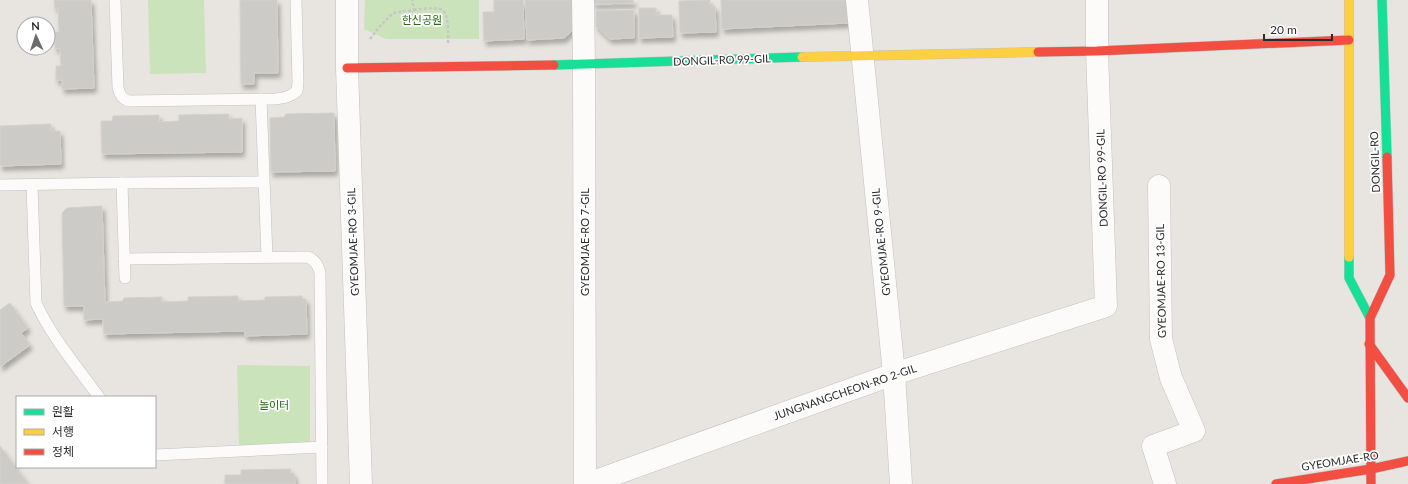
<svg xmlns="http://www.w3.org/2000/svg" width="1408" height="484" viewBox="0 0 1408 484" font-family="Lato,'Noto Sans KR',sans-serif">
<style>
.green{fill:#cbe3ba}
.building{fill:#cdcbc7;stroke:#d3d1cd;filter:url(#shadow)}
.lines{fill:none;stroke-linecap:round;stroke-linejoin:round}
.lane-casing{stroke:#c2c1c1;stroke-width:12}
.street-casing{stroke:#c2c1c1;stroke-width:23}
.fast-casing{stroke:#c2c1c1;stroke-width:10}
.slow-casing{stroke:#c2c1c1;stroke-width:10}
.jam-casing{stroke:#c2c1c1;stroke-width:10}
.path{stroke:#c8c7c7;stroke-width:2.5;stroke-dasharray:3 2;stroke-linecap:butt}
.lane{stroke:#fcfbfa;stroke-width:11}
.street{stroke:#fcfbfa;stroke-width:22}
.fast{stroke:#16e098;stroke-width:9}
.slow{stroke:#ffcf43;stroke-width:9}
.jam{stroke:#f24e42;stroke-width:9}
.labels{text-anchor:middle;stroke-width:3.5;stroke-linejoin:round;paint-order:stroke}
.park-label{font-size:11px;fill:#2c671c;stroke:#fff}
.street-label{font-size:11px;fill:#2b2b2b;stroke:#fff}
</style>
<defs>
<filter id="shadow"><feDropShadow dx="2.5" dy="4.5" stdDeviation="2" flood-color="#0004"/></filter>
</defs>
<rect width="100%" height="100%" fill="#e8e5e0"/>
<g class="green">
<polygon points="148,0 204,0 206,73 150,74"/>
<polygon points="365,0 479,0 479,39 386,39 364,29"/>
<polygon points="237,365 310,366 310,444 239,445"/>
</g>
<g class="building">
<polygon points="54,0 91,0 94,88 62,89 62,80 56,80 56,66 61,66 60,49 55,48 55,32 59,32 58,8 55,8"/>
<polygon points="240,0 277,0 278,73 254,73 254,84 241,84"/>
<polygon points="494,0 523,0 524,39 484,41 483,12 494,12"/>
<polygon points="525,0 572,0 573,30 564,38 527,40"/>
<polygon points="593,0 633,0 634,3 593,4"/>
<polygon points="710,0 710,7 715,6 716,32 680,33 679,1"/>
<polygon points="721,0 847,0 848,23 722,29"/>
<polygon points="639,8 656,8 656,15 672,15 673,37 639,38"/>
<polygon points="634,10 634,38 610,39 596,26 596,11"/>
<polygon points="334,113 335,171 271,172 270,118 284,117 286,114"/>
<polygon points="229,114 229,119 242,118 242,152 102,154 101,121 112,121 113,116 159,115 159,122 179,121 179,115"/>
<polygon points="51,124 51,131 60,131 61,164 0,166 0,126"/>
<polygon points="102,206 105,302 123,301 124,298 162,297 162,302 188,301 188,297 238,296 238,301 265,300 265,297 302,296 302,299 306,299 307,334 245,336 245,331 104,334 103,319 84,320 84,306 64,306 62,213 67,208"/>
<polygon points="10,303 28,328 21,333 30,345 0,367 0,310"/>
<polygon points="0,446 28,484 0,484"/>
<polygon points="291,469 290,473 294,474 295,484 225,484 225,475 241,475 241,470"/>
</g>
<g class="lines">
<g class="lane-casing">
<g id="lane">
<path d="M115 0 118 88C120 95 122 98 128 101L276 99C284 98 290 97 297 91L298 83 296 0"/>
<polyline points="261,99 267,257"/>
<polyline points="122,183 125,278"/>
<polyline points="0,185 122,183 263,182"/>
<path d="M32 185 36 303C51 336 77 367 99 397"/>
<path d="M124 259 308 257C316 261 318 265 320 273L322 484"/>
<polyline points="155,455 322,447"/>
</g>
</g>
<g class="street-casing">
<g id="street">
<polyline points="347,0 347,68 361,484"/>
<polyline points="583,0 584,64 585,484"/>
<polyline points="857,0 894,374 901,484"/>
<polyline points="1159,186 1161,339 1171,378 1194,431 1153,446 1165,484"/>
<polyline points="587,484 894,374 1106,306 1097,51 1097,0"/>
</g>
</g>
<g class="fast-casing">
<g id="fast">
<polyline points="1382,0 1387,157"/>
<polyline points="554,65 802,57"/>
<polyline points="1349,257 1349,278 1370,318"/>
</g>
</g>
<g class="slow-casing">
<g id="slow">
<polyline points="1349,0 1349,257"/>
<polyline points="802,57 1038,52"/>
</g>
</g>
<g class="jam-casing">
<g id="jam">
<polyline points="1038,52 1097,51 1349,40"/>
<polyline points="347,68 554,65"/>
<polyline points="1369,344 1408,398"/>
<polyline points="1276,484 1371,469 1408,461"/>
<polyline points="1371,484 1370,318 1390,275 1387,157"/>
</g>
</g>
<g class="path">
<path d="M414 10C421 9 432 7 440 9 450 11 448 36 448 45"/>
<polyline points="370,39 380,26 393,13 414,10 412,0"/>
</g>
<use href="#lane" class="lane"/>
<use href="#street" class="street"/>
<use href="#fast" class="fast"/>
<use href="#slow" class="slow"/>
<use href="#jam" class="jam"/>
</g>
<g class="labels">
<g class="park-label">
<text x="422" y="24">한신공원</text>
<text x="274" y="409">놀이터</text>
</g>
<g class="street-label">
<text transform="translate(722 60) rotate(-2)" y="4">DONGIL-RO 99-GIL</text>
<text transform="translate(1375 162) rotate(-92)" y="4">DONGIL-RO</text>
<text transform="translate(1102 178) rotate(-92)" y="4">DONGIL-RO 99-GIL</text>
<text transform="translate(353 242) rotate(-92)" y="4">GYEOMJAE-RO 3-GIL</text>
<text transform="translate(585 242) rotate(-90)" y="4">GYEOMJAE-RO 7-GIL</text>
<text transform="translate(881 242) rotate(-96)" y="4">GYEOMJAE-RO 9-GIL</text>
<text transform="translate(1161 281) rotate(-91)" y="4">GYEOMJAE-RO 13-GIL</text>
<text transform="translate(845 392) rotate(-19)" y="4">JUNGNANGCHEON-RO 2-GIL</text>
<text transform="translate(1340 461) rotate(-9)" y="4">GYEOMJAE-RO</text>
</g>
</g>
<rect x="16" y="396" width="140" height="72" fill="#ffffff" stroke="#aaaaaa"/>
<rect x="24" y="409" width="20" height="6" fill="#16e098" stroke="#aaaaaa"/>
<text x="52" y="416" font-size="12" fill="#2b2b2b">원활</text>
<rect x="24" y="429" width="20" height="6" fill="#ffcf43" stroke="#aaaaaa"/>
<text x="52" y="436" font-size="12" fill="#2b2b2b">서행</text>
<rect x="24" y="449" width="20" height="6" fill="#f24e42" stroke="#aaaaaa"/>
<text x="52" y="456" font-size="12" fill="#2b2b2b">정체</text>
<g transform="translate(36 36) rotate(357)"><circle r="19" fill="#ffffff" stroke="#aaaaaa"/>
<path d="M0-3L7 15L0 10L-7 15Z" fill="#6d6c6a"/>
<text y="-6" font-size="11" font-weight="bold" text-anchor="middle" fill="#2b2b2b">N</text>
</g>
<path d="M1264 34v6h68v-6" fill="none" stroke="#2b2b2b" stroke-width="2"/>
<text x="1270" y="34" font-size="12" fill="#2b2b2b" stroke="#ffffff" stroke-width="3" paint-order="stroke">20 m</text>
</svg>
